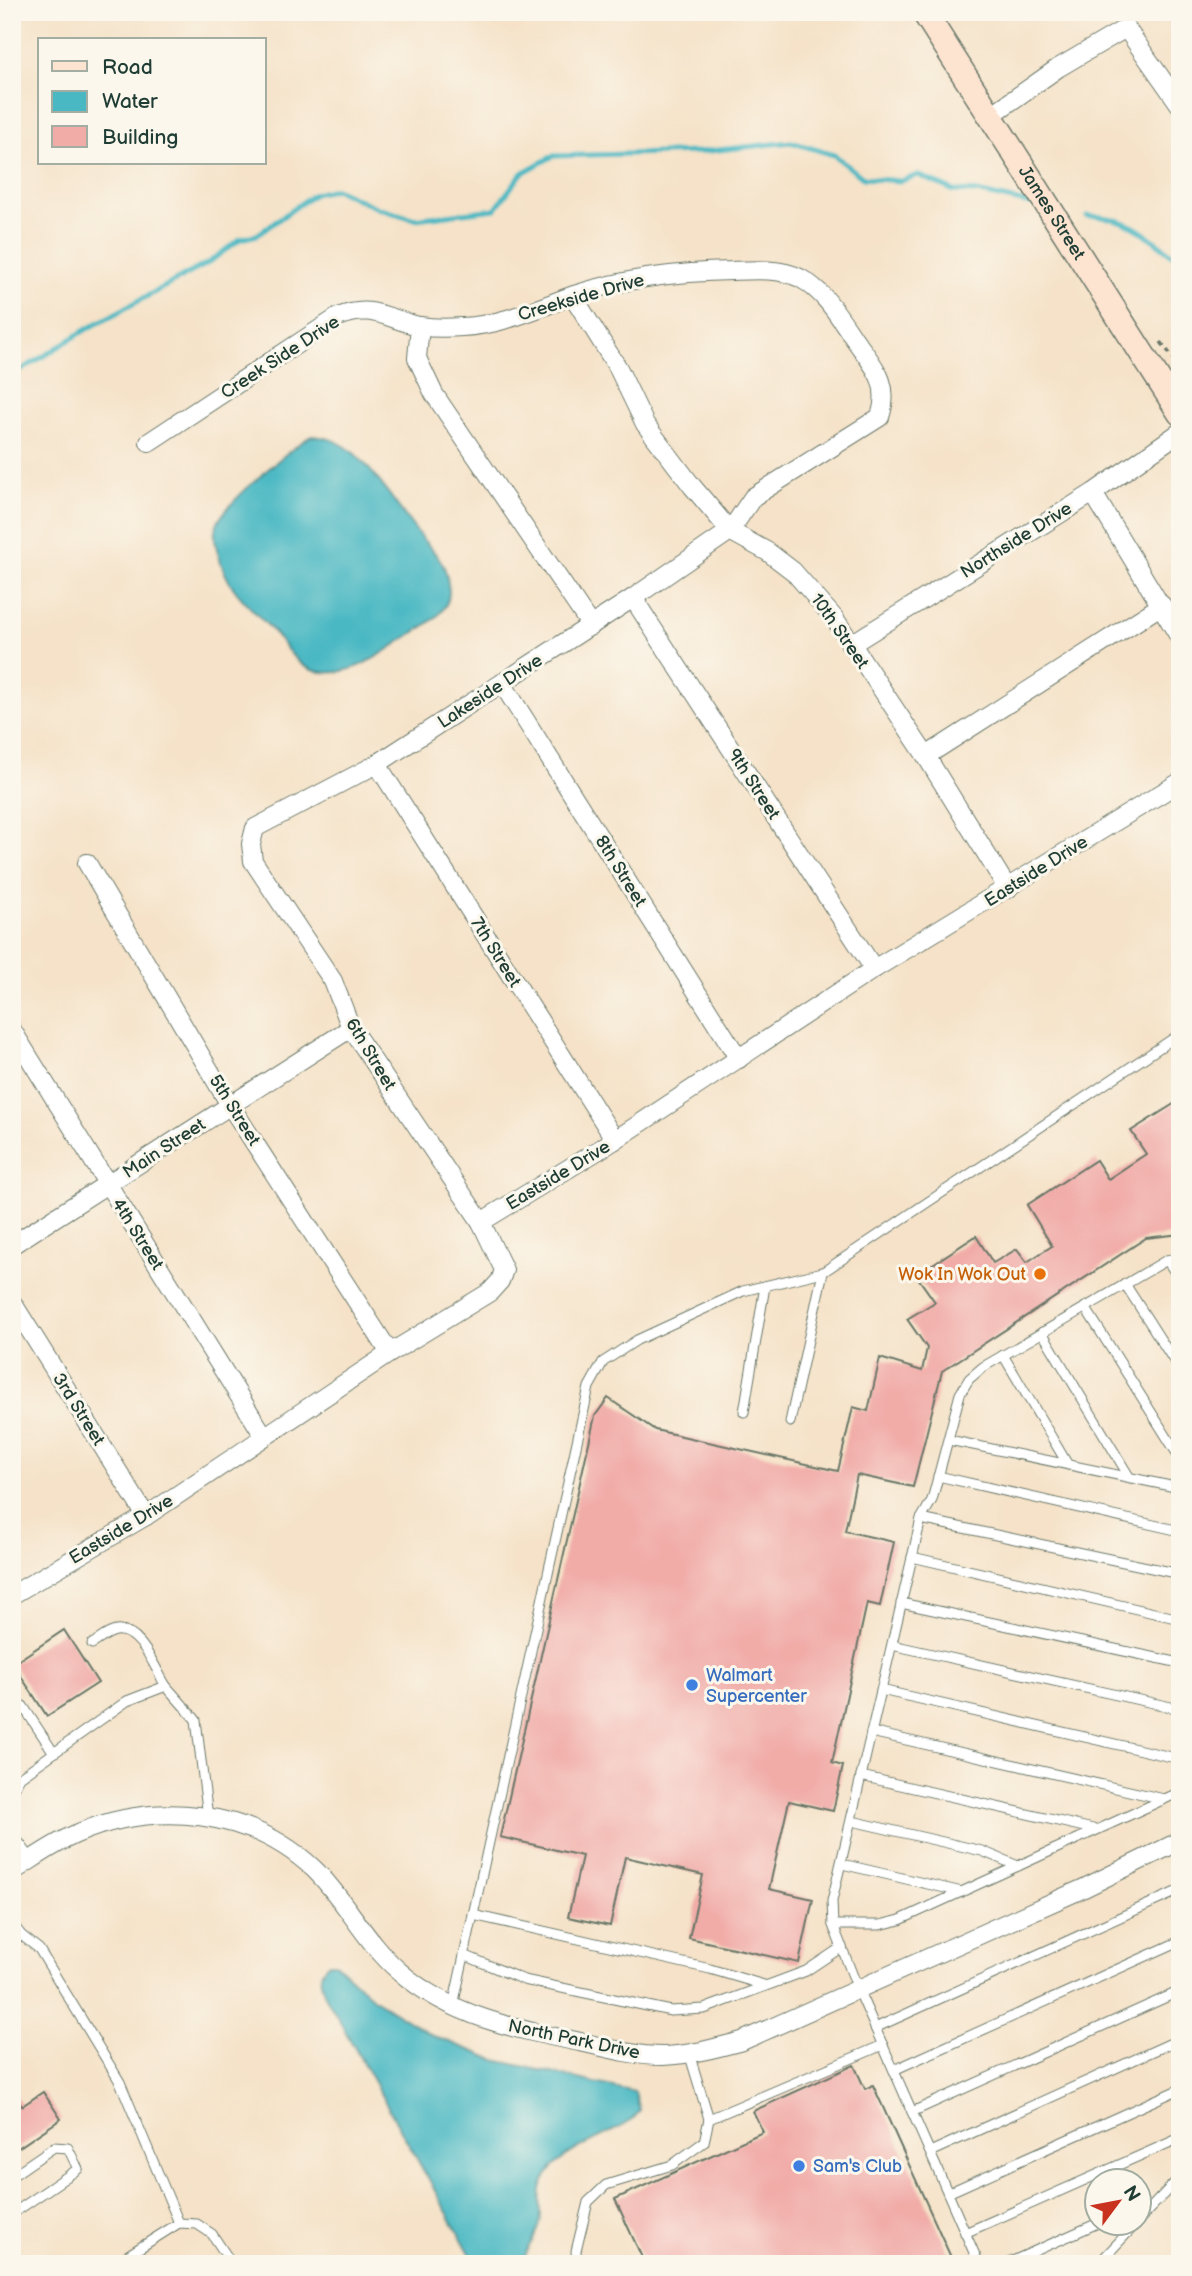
<svg xmlns="http://www.w3.org/2000/svg" width="1192" height="2276" viewBox="0 0 1192 2276" font-family="'Balsamiq Sans',sans-serif">
<style>
.water{fill:#4ab8c3;stroke:#347a7c;stroke-width:2}
.lines{fill:none;stroke-linecap:round;stroke-linejoin:round}
.stream{stroke:#4ab8c3;stroke-width:5}
.building{fill:#f1aca8}
.lane-casing{stroke:#6a7768;stroke-width:11}
.street-casing{stroke:#6a7768;stroke-width:20}
.secondary-casing{stroke:#6a7768;stroke-width:27}
.path{stroke:#6a7768;stroke-width:3.5;stroke-dasharray:5 5;stroke-linecap:butt}
.lane{stroke:#fff;stroke-width:9}
.street{stroke:#fff;stroke-width:18}
.secondary{stroke:#fde4d1;stroke-width:24}
.food-dot{fill:#e8710a;stroke:#fbf7ec;stroke-width:2.5}
.shop-dot{fill:#3f7fe0;stroke:#fbf7ec;stroke-width:2.5}
.labels{text-anchor:middle;stroke-width:6;stroke-linejoin:round;paint-order:stroke}
.street-label{font-size:18px;fill:#1f3d34;stroke:#fbf7ec}
.food-label{font-size:18px;fill:#c56008;stroke:#fbf7ec;text-anchor:end}
.shop-label{font-size:18px;fill:#366cbe;stroke:#fbf7ec;text-anchor:start}
</style>
<rect width="100%" height="100%" fill="#fbf7ec"/>
<filter id="ink" filterUnits="userSpaceOnUse"><feTurbulence type="fractalNoise" baseFrequency=".0143" numOctaves="2"/><feDisplacementMap in="SourceGraphic" scale="14" xChannelSelector="R" yChannelSelector="G"/><feConvolveMatrix kernelMatrix="1 2 1 2 8 2 1 2 1" color-interpolation-filters="sRGB"/></filter>
<filter id="wash" filterUnits="userSpaceOnUse"><feTurbulence type="fractalNoise" baseFrequency=".00686" numOctaves="4" result="noise"/><feDisplacementMap in="SourceGraphic" scale="28" xChannelSelector="R" yChannelSelector="G"/><feGaussianBlur stdDeviation="1.57" result="paint"/><feColorMatrix in="noise" values="0 0 0 0 0 0 0 0 0 0 0 0 0 0 0 0 0 1.4 0 .05"/><feComposite in="paint" operator="in"/></filter>
<g filter="url(#wash)">
<rect width="100%" height="100%" fill="#f5e2c8"/>
<g class="water">
<path d="M311 436C325 437 334 439 346 447 371 464 397 507 417 532 425 543 437 553 443 565 447 572 448 583 449 591 450 611 428 624 413 633 387 650 356 676 322 672 297 670 286 646 271 629 246 602 228 591 218 553 216 545 213 535 216 527 222 505 290 449 311 436Z"/>
<path d="M329 1963H335L374 1999 434 2036 495 2060 635 2092 640 2110 633 2119C606 2139 554 2150 542 2186 538 2198 543 2212 540 2224 536 2240 524 2246 525 2264H476L325 1995C320 1981 317 1973 329 1963Z"/>
</g>
<g class="lines">
<g class="stream">
<path d="M1087 216C1130 216 1148 236 1180 261"/>
<polyline points="12,376 87,329 208,263 240,239 257,235 314,194 335,189 380,209 415,219 495,209 522,173 553,156 700,152 791,142 834,155 863,178 901,181 918,175 954,191 977,192 1031,204"/>
</g>
</g>
<g id="blocks">
<g class="building">
<polygon points="1180,1100 1180,1234 1146,1238 942,1371 913,1487 857,1475 845,1531 894,1542 880,1606 867,1603 832,1763 843,1766 833,1811 789,1801 769,1889 813,1899 799,1963 689,1938 703,1875 625,1857 610,1926 568,1917 582,1856 500,1837 595,1416 608,1398 655,1430 838,1471 853,1407 868,1411 880,1358 922,1371 927,1348 907,1319 935,1302 916,1275 976,1236 993,1263 1017,1249 1027,1262 1052,1246 1027,1205 1096,1160 1108,1179 1146,1154 1131,1131"/>
<polygon points="64,1630 98,1683 47,1716 13,1664"/>
<polygon points="854,2065 865,2089 873,2085 954,2264 645,2264 615,2199 763,2132 753,2111"/>
<polygon points="12,2089 22,2106 43,2092 61,2119 12,2152"/>
</g>
</g>
</g>
<g filter="url(#ink)">
<use href="#blocks" fill-opacity="0" stroke="#6a7768" stroke-width="2"/>
<g class="lines">
<g class="lane-casing">
<g id="lane">
<polyline points="1167,1260 1180,1280"/>
<polyline points="1125,1284 1180,1370"/>
<polyline points="1085,1307 1180,1458"/>
<polyline points="1042,1332 1130,1478"/>
<polyline points="1003,1355 1068,1465"/>
<polyline points="744,1412 765,1286"/>
<polyline points="790,1422 823,1272"/>
<polyline points="949,1440 1180,1488"/>
<polyline points="938,1476 1180,1531"/>
<polyline points="921,1519 1180,1574"/>
<polyline points="912,1557 1180,1619"/>
<polyline points="901,1603 1180,1663"/>
<path d="M92 1644C99 1640 108 1632 116 1631 141 1628 155 1669 166 1686"/>
<polyline points="892,1645 1180,1709"/>
<polyline points="881,1690 1180,1759"/>
<polyline points="12,1701 23,1706 54,1753"/>
<polyline points="871,1732 1164,1799"/>
<polyline points="861,1776 1093,1829"/>
<polyline points="12,1792 20,1777 127,1701 166,1686 196,1720 208,1817"/>
<polyline points="852,1821 982,1851 1018,1866"/>
<polyline points="12,1833 32,1860"/>
<polyline points="842,1864 962,1892"/>
<polyline points="473,1915 710,1969 764,1985"/>
<polyline points="12,1923 21,1935"/>
<polyline points="833,1925 880,1925 900,1920 1180,1792"/>
<polyline points="12,1935 21,1935 39,1949 120,2082 179,2223"/>
<polyline points="464,1955 524,1980 671,2011 704,2009 806,1971 842,1947"/>
<polyline points="453,2006 589,1387 603,1362 637,1340 743,1291 823,1272 1180,1034"/>
<polyline points="875,2028 1180,1890"/>
<polyline points="894,2070 1180,1941"/>
<polyline points="912,2112 1180,1991"/>
<polyline points="709,2119 883,2045"/>
<polyline points="930,2152 1180,2039"/>
<polyline points="12,2176 54,2147 68,2148 78,2169 12,2214"/>
<polyline points="948,2193 1180,2089"/>
<polyline points="1140,2219 1180,2177"/>
<polyline points="965,2233 1180,2138"/>
<polyline points="114,2264 179,2223 197,2224 212,2234 232,2264"/>
<polyline points="577,2264 576,2251 588,2202 606,2185 672,2165 704,2142 709,2119 689,2053"/>
<polyline points="979,2264 858,1989 833,1925 832,1901 921,1519 932,1500 960,1394 969,1379 983,1367 1167,1260 1180,1257"/>
<polyline points="1006,2264 1098,2223"/>
<polyline points="1098,2264 1136,2224"/>
</g>
</g>
<g class="street-casing">
<g id="street">
<polyline points="1126,28 1180,105"/>
<polyline points="990,116 1058,68 1126,28"/>
<polyline points="573,296 618,368 645,424 692,486 730,531 768,552 793,571 835,619 926,756 1008,889"/>
<polyline points="420,326 417,358 434,394 591,626"/>
<polyline points="1093,493 1180,638"/>
<polyline points="633,598 874,969"/>
<polyline points="850,645 1093,493 1180,432"/>
<polyline points="502,683 739,1059"/>
<polyline points="926,756 1162,605"/>
<polyline points="377,764 615,1140"/>
<polyline points="87,863 230,1105 390,1353"/>
<polyline points="12,1030 264,1436"/>
<polyline points="481,1222 615,1140 874,969 1180,782"/>
<polyline points="12,1245 351,1028"/>
<polyline points="12,1302 146,1516"/>
<path d="M12 1595 146 1516 390 1353 490 1292 500 1281 504 1270 481 1222 351 1028 333 981 253 861 251 844 255 828 377 764 633 598 730 531 753 497 880 417C892 381 872 365 853 337 838 315 824 291 800 278 780 268 753 270 732 271 678 272 626 278 574 295 538 308 502 325 462 327 449 328 432 328 419 326 386 319 373 303 338 317L149 442"/>
<path d="M12 1872C33 1859 53 1844 76 1834 155 1800 250 1809 314 1869 346 1900 365 1942 399 1971 451 2017 519 2030 585 2043 610 2049 637 2056 663 2056 690 2055 716 2048 742 2041L1080 1890 1180 1841"/>
</g>
</g>
<g class="secondary-casing">
<g id="secondary">
<path id="s1" d="M924 12 1180 413"/>
</g>
</g>
<polyline class="path" points="1161,342 1180,367"/>
<use href="#lane" class="lane"/>
<use href="#street" class="street"/>
<use href="#secondary" class="secondary"/>
</g>
</g>
<circle class="food-dot" cx="1040" cy="1274" r="7"/>
<g class="shop-dot">
<circle cx="692" cy="1685" r="7"/>
<circle cx="799" cy="2166" r="7"/>
</g>
<g class="labels">
<g class="street-label">
<text dy="6" stroke="none"><textPath href="#s1" startOffset="238">James Street</textPath></text>
<text transform="translate(581 297) rotate(-16)" y="6">Creekside Drive</text>
<text transform="translate(280 357) rotate(-33)" y="6">Creek Side Drive</text>
<text transform="translate(1016 540) rotate(-32)" y="6">Northside Drive</text>
<text transform="translate(840 631) rotate(55)" y="6">10th Street</text>
<text transform="translate(490 691) rotate(-33)" y="6">Lakeside Drive</text>
<text transform="translate(754 784) rotate(57)" y="6">9th Street</text>
<text transform="translate(621 871) rotate(58)" y="6">8th Street</text>
<text transform="translate(1036 871) rotate(-32)" y="6">Eastside Drive</text>
<text transform="translate(496 952) rotate(58)" y="6">7th Street</text>
<text transform="translate(371 1054) rotate(59)" y="6">6th Street</text>
<text transform="translate(235 1110) rotate(58)" y="6">5th Street</text>
<text transform="translate(164 1148) rotate(-33)" y="6">Main Street</text>
<text transform="translate(558 1175) rotate(-31)" y="6">Eastside Drive</text>
<text transform="translate(138 1234) rotate(58)" y="6">4th Street</text>
<text transform="translate(79 1409) rotate(58)" y="6">3rd Street</text>
<text transform="translate(121 1529) rotate(-31)" y="6">Eastside Drive</text>
<text transform="translate(574 2039) rotate(12)" y="6">North Park Drive</text>
</g>
<g class="food-label">
<text x="1026" y="1280">Wok In Wok Out</text>
</g>
<g class="shop-label">
<text x="706" y="1681">Walmart<tspan x="706" dy="21">Supercenter</tspan></text>
<text x="813" y="2172">Sam's Club</text>
</g>
</g>
<rect width="1192" height="2276" fill="none" stroke="#fbf7ec" stroke-width="42"/>
<rect x="38" y="38" width="228" height="126" fill="#fbf7ec" stroke="#a3ada2" stroke-width="2"/>
<rect x="52" y="61" width="35" height="10" fill="#fde4d1" stroke="#a3ada2" stroke-width="2"/>
<text x="102" y="74" font-size="21" fill="#1f3d34">Road</text>
<rect x="52" y="91" width="35" height="21" fill="#4ab8c3" stroke="#a3ada2" stroke-width="2"/>
<text x="102" y="108" font-size="21" fill="#1f3d34">Water</text>
<rect x="52" y="126" width="35" height="21" fill="#f1aca8" stroke="#a3ada2" stroke-width="2"/>
<text x="102" y="144" font-size="21" fill="#1f3d34">Building</text>
<g transform="translate(1118 2202) rotate(58)"><circle r="33" fill="#fbf7ec" stroke="#a3ada2" stroke-width="2"/>
<path d="M0-5L12 26L0 18L-12 26Z" fill="#c8321e"/>
<text y="-10" font-size="19" font-weight="bold" text-anchor="middle" fill="#1f3d34">N</text>
</g>
</svg>
